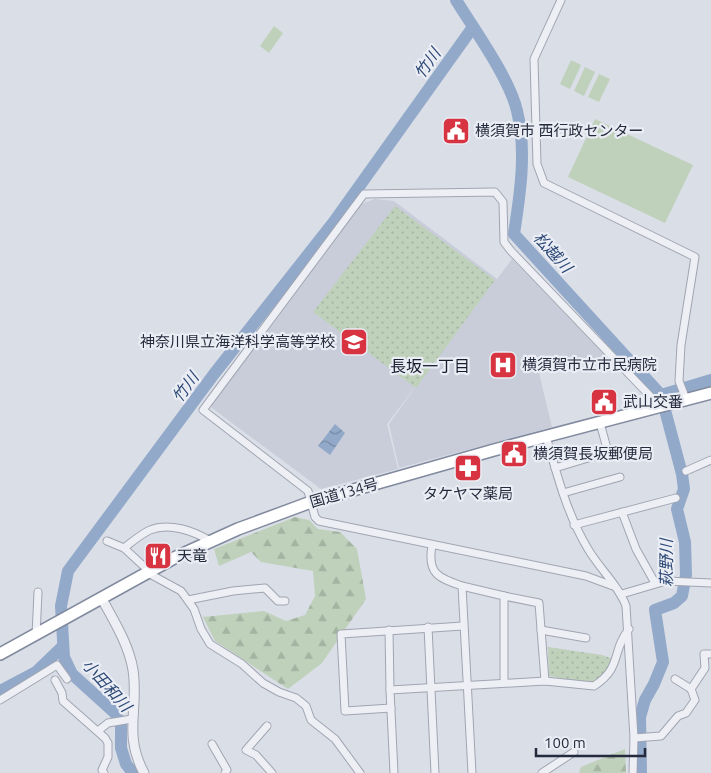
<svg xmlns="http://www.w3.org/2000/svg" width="711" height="773" viewBox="0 0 711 773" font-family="Ubuntu,'Noto Sans JP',sans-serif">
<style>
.built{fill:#c8cdd9}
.grass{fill:#bfd1bb}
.forest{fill:url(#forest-firs)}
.park{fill:url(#park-dots)}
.water{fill:url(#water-waves)}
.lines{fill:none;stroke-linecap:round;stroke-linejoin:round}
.river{stroke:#92a9ca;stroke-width:12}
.minor-casing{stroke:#a0a5b1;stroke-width:9}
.tertiary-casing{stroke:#a0a5b1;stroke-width:11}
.trunk-casing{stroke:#818a9e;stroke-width:14}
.minor{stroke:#edeff5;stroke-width:7}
.tertiary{stroke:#edeff5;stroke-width:9}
.trunk{stroke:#fff;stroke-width:11}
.labels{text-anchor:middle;stroke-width:4.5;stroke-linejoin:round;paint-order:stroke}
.poi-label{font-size:15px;fill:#242b3d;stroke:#eaedf4;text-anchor:start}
.street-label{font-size:15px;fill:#242b3d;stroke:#eaedf4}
.water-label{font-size:16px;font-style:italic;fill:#2b4774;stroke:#eaedf4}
.neighbourhood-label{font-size:16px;fill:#161d2e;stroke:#eaedf4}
</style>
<defs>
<pattern id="forest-firs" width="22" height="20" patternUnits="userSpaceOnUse" patternTransform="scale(1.25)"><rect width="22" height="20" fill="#bfd1bb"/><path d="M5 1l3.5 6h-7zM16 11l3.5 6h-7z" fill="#a4b4a2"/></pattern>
<pattern id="park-dots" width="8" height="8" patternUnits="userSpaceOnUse" patternTransform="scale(1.25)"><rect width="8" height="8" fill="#bfd1bb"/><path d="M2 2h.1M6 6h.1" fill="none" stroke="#a4b4a2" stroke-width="1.8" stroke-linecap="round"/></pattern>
<pattern id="water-waves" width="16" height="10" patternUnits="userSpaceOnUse" patternTransform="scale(1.25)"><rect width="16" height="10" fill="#92a9ca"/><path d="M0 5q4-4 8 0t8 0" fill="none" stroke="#778aa5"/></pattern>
</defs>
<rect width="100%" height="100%" fill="#dadee7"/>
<polygon class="built" points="375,199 394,201 497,279 512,259 606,356 539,373 552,427 399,468 389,424 422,378 387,424 398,469 321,489 212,408 211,405 361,204"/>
<g class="grass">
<polygon points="274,26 283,33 269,53 260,46"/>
<polygon points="571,60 581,65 570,89 560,84"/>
<polygon points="585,67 595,72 584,96 574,91"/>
<polygon points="599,74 610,79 599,102 588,97"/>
<polygon points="595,119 693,165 665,223 568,177"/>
</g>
<g class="forest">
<polygon points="295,517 309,520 318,529 340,532 357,549 366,599 322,663 288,689 215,641 203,617 264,611 286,621 305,615 315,596 313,571 261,562 251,552 219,566 214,549"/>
<polygon points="625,749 626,773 579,773 581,767"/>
</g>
<g class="park">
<polygon points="395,206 495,280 416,388 313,312"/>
<polygon points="548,647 602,655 613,659 609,671 593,683 549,676"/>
</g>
<polygon class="water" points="335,424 345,433 330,455 318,446"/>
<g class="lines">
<g class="river">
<path d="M456 0C474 29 510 79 517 111 527 150 520 195 514 234L661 395 711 380"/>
<polyline points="0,691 36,672 62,647"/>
<polyline points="133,773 126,764 121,748 121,724 115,713 72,674 64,657 61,606 68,571 214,374 333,223 473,27"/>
<polyline points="641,773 640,717 645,700 654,684 663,662 655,610 674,603 682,596 686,575 685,542 677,509 684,489 682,474 661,395"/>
</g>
<g class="minor-casing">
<g id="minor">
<polyline points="561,0 534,59 537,164 544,183 695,257 681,345 679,381 686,399"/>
<path d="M546 436C557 475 567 514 588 549 599 568 619 586 626 606L634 738 633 773"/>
<polyline points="555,468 608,452 600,423"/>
<polyline points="686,471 711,460"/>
<polyline points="563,493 620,477"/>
<polyline points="622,512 636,549 655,583"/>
<polyline points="574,525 676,498"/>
<polyline points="107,541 124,548 150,572"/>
<path d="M432 546C427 573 438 578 462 586L472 773"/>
<path d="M124 548C132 542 141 534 150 530 169 522 194 531 210 541"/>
<polyline points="148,573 181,591 194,609 201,629 210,644 242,664 263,683 279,692 296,698 306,706 311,720 335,739 360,773"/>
<polyline points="462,586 504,596 504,683"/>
<polyline points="613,586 586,576 319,521 315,517 308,491 203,410 364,194 495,192 503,202 504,242 511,251 652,398 656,408"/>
<polyline points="622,594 666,581 711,583"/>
<polyline points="504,596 539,603 545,681"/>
<polyline points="188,600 233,591 265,588 278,601 285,601"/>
<polyline points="428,627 435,773"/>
<polyline points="389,630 390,690"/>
<polyline points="541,630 586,638"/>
<polyline points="36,635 38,592"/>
<polyline points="675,679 691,689"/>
<polyline points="55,680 62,693 63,701 105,738 108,743 108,757 102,770 104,773"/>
<polyline points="0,700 57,665 67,679"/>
<polyline points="391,708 345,711 341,634 463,626"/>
<polyline points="267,726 246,750 256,755 272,773"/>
<polyline points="98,731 108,723 132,719"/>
<polyline points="634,738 661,736 678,716 686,713 695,700 691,689 705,668 704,654 711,654"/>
<polyline points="212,744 227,770 225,773"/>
<path d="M394 773 390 690 545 681 594 686C623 667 611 651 629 629"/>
<polyline points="542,773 574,752"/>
</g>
</g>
<g class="tertiary-casing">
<path id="tertiary" d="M102 599C114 621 129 645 133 670 139 709 123 734 144 773"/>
</g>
<g class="trunk-casing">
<polyline id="trunk" points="0,654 174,558 238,529 311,502 494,450 711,393"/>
</g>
<use href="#minor" class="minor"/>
<use href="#tertiary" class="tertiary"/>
<use href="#trunk" class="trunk"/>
</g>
<defs>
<g id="civic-square" transform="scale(1.4375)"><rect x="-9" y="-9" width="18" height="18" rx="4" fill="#d83341" stroke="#eaedf4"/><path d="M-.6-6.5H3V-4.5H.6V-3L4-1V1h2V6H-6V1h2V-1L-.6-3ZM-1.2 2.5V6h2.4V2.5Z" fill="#fff"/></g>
<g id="school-square" transform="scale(1.4375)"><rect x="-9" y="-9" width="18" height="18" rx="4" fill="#d83341" stroke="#eaedf4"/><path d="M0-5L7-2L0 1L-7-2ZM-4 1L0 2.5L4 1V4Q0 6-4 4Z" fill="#fff"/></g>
<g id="hospital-square" transform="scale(1.4375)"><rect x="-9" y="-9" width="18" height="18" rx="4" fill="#d83341" stroke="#eaedf4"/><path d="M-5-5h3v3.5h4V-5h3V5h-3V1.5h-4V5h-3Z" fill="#fff"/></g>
<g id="pharmacy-square" transform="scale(1.4375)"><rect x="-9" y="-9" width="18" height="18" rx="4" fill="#d83341" stroke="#eaedf4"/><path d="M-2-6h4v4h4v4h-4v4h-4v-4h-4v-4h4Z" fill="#fff"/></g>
<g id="restaurant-square" transform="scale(1.4375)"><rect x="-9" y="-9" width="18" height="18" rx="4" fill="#d83341" stroke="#eaedf4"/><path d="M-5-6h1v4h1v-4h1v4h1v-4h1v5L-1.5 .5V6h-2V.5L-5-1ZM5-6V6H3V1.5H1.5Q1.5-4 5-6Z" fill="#fff"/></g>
</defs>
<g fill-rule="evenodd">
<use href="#civic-square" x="456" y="131"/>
<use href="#school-square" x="354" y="342"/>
<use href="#hospital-square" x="503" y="365"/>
<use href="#civic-square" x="604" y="402"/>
<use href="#civic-square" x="514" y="454"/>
<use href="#pharmacy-square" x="468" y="468"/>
<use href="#restaurant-square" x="158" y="556"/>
</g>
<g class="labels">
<g class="poi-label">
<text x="475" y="136">横須賀市 西行政センター</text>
<text x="335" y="347" text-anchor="end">神奈川県立海洋科学高等学校</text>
<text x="522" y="370">横須賀市立市民病院</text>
<text x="623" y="407">武山交番</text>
<text x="533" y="459">横須賀長坂郵便局</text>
<text x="468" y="499" text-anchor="middle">タケヤマ薬局</text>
<text x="177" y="561">天竜</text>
</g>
<g class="street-label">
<text transform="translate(344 493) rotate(-16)" y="5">国道134号</text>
</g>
<g class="water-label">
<text transform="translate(427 63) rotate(-55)" y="6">竹川</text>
<text transform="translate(553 252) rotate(48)" y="6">松越川</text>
<text transform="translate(185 387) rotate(-53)" y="6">竹川</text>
<text transform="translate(666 563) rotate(-90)" y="6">萩野川</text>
<text transform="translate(107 685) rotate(48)" y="6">小田和川</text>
</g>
<g class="neighbourhood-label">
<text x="430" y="372">長坂一丁目</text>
</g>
</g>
<path d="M536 748v8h109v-8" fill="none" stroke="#242b3d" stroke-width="2.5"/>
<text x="544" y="748" font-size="15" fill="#242b3d" stroke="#eaedf4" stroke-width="4" paint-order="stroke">100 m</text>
</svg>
